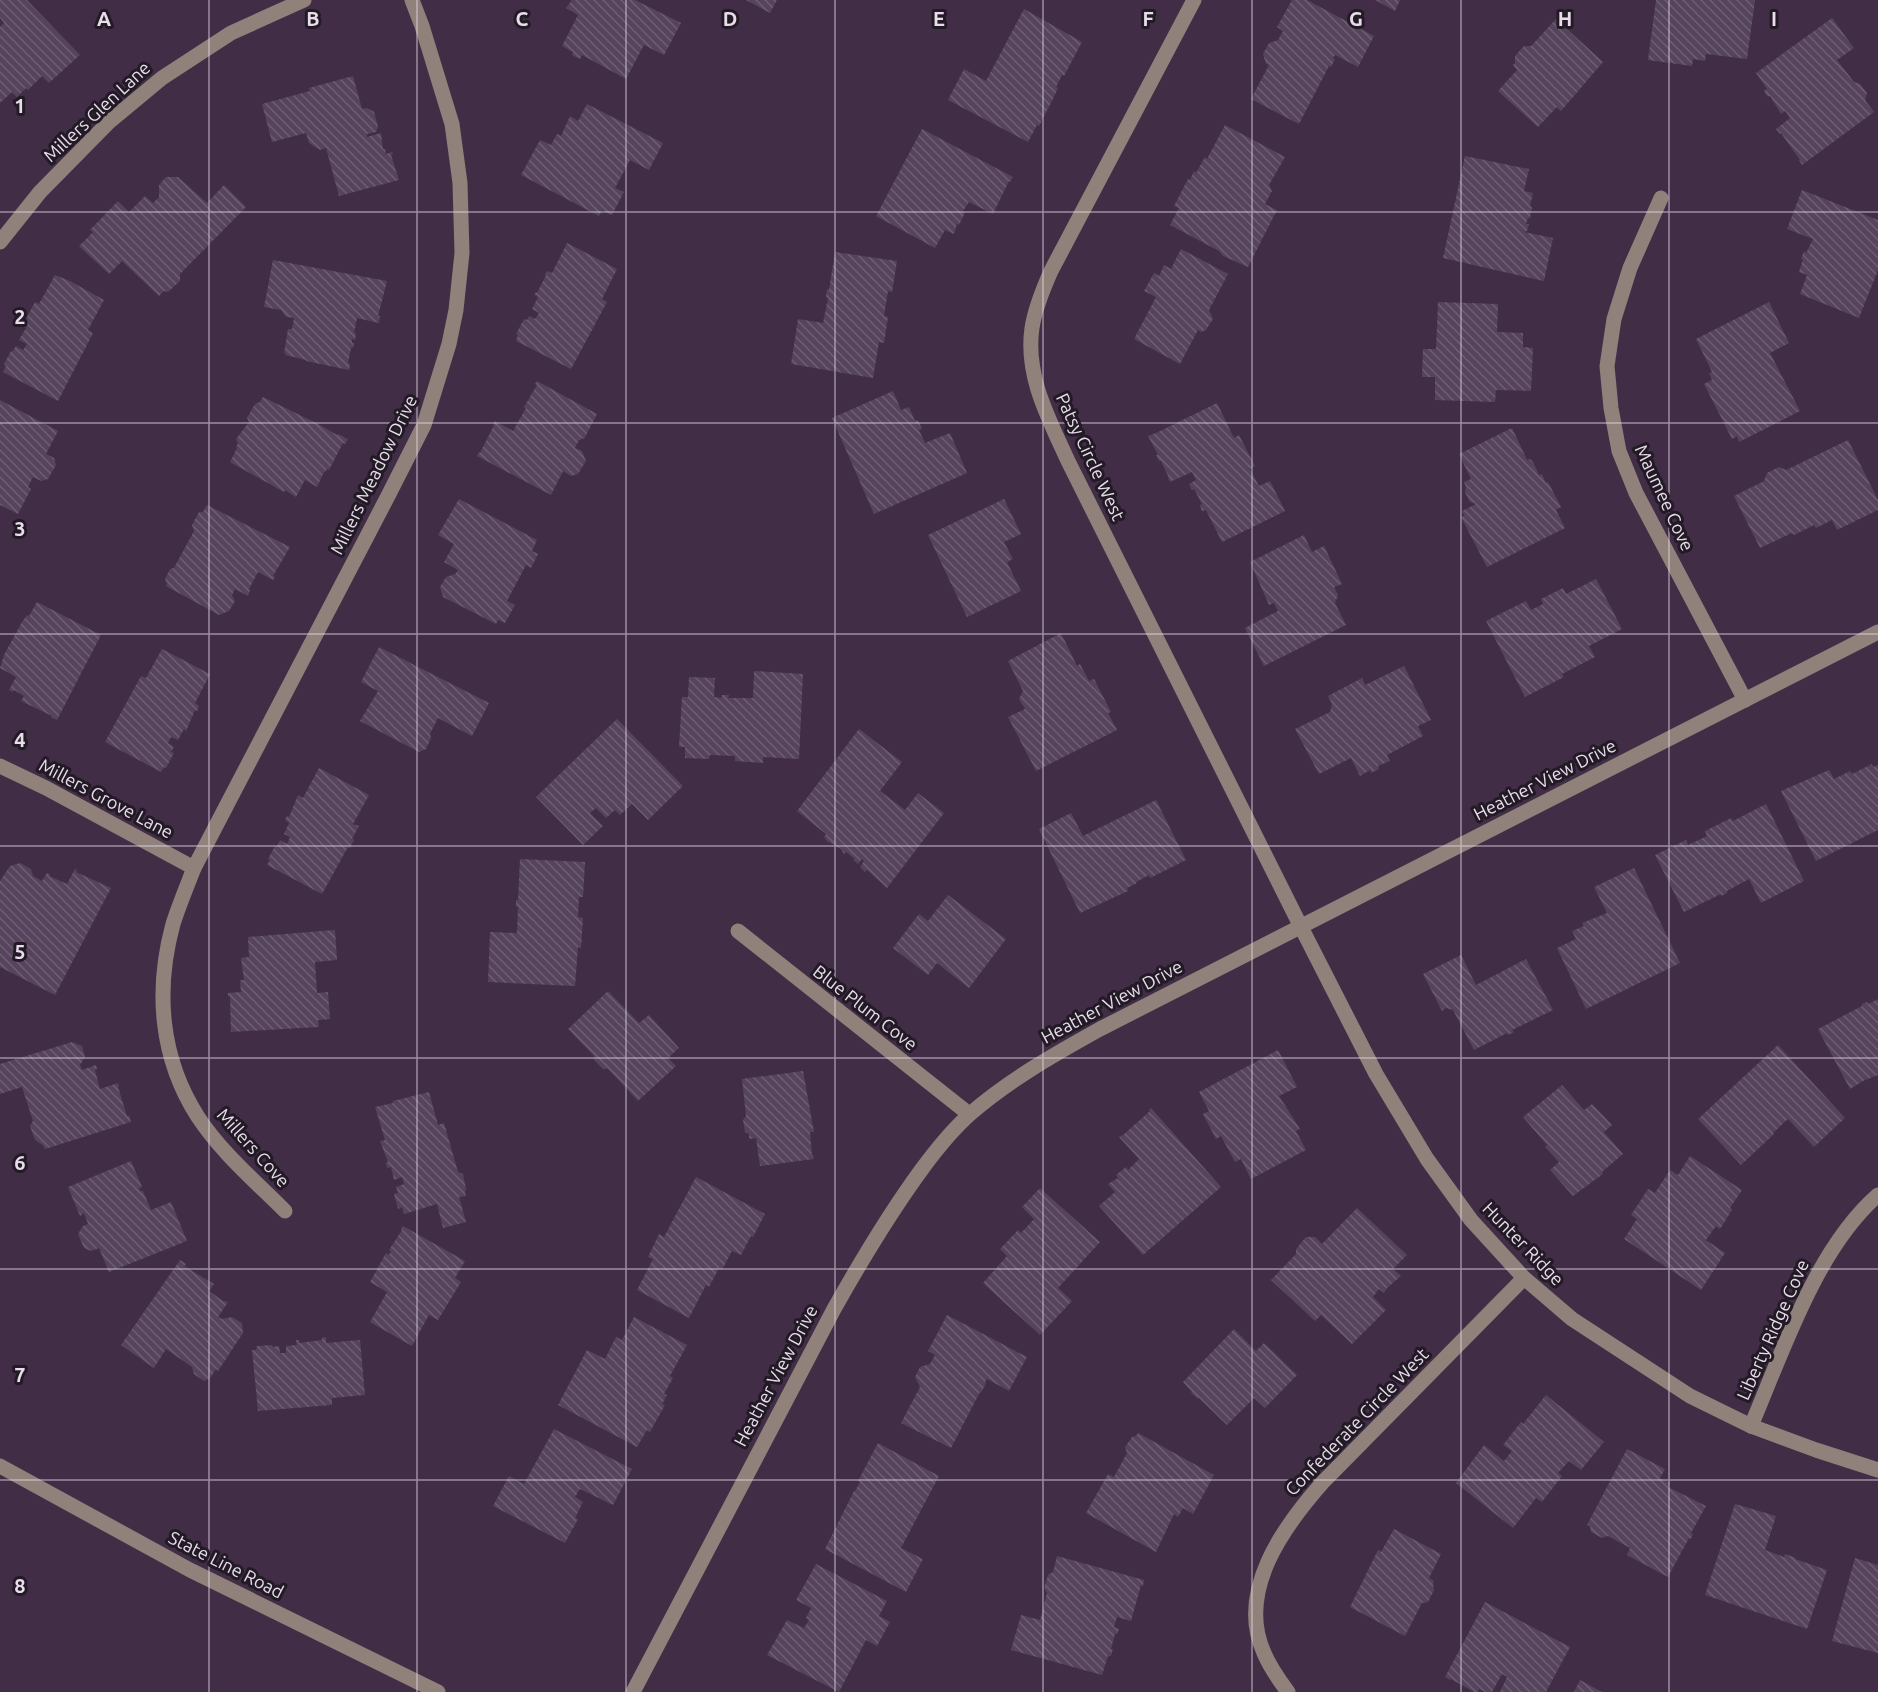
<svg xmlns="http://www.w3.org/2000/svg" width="1878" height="1692" viewBox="0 0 1878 1692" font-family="Ubuntu,sans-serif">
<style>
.building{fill:url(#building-back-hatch)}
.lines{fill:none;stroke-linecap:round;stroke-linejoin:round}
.minor{stroke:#90817a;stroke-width:15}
.grid{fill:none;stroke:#e9ddec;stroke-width:1.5;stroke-opacity:0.55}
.labels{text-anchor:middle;stroke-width:6;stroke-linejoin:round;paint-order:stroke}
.street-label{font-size:18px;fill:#e9ddec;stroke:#221a25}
.grid-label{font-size:20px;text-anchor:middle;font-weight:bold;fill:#e9ddec;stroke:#221a25;stroke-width:6;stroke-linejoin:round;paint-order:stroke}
</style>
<defs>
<pattern id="building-back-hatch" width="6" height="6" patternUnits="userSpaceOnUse" patternTransform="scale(1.5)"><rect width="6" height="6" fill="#56435c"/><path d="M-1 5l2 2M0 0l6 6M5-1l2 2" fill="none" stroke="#6e5e74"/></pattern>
</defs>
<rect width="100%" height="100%" fill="#412e46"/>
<g class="building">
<polygon points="0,0 27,0 80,55 49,83 42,76 28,90 26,88 17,97 12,92 0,103 0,27 4,23 0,18"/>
<polygon points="572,0 635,0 681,23 664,55 644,45 626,79 582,55 580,59 572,55 573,52 562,46 578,15 566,8"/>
<polygon points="746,0 777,0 770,13"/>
<polygon points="1292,0 1307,0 1374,36 1358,67 1335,55 1333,58 1335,59 1331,67 1329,66 1299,124 1251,99 1269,65 1266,64 1263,54 1269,43 1278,40 1283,31 1277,27"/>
<polygon points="1375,0 1400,0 1395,11"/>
<polygon points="1656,0 1755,0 1747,59 1706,54 1705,61 1693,59 1692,66 1648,60"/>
<polygon points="1024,9 1082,42 1064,76 1062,75 1056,87 1058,88 1053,99 1039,126 1037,125 1028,142 948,100 964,69 986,81"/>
<polygon points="1832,18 1854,48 1837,60 1854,82 1860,84 1867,93 1865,100 1874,112 1802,165 1799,160 1800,160 1781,133 1780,134 1776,129 1790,118 1785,111 1781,114 1770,96 1768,97 1764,91 1767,89 1756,73"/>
<polygon points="1556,19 1603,62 1561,111 1557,107 1538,127 1498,91 1517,70 1513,65 1515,63 1515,56 1524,46 1531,46"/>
<polygon points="353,76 362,109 367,108 374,112 378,127 376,132 367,134 367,137 381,133 383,149 385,149 386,154 392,152 393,154 391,155 399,180 339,196 326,148 320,150 309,143 306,133 272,142 262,104 310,91 309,88"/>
<polygon points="587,104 663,143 649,170 630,160 615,188 624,192 612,215 602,210 599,216 521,175 540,140 551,145 557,134 561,136 570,116 578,121"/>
<polygon points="1225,125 1285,157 1269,185 1272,191 1265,204 1277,210 1248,267 1223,256 1219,251 1170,225 1179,208 1174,206 1188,179 1190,180 1194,171 1196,173 1205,157 1207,159"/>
<polygon points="922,129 1013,177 1010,182 1009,181 993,214 969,202 963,211 965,213 959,225 957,224 954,234 945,230 935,248 876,216"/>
<polygon points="1465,156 1529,169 1524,191 1533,193 1530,206 1532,207 1530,218 1528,218 1526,224 1529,224 1527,231 1524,232 1553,238 1544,281 1443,258"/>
<polygon points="166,177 178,177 207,203 224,185 246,207 180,274 180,281 168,292 164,291 159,296 122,261 109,274 79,246 93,232 90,230 118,201 129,212 145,196 153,203 159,197 159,185"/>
<polygon points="1802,190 1878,220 1878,270 1859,318 1800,294 1807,275 1799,272 1803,259 1801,259 1804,251 1806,253 1813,239 1787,229"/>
<polygon points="567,243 617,269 602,299 607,302 571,369 516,341 518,335 516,334 524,319 527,320 529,316 535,319 539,313 532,309 538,297 534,295 536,292 537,293 546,275 545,274 547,271 552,273"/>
<polygon points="1181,249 1228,274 1209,310 1213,319 1206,330 1201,332 1198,330 1180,364 1134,339 1156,297 1144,291 1154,273 1159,276 1164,265 1171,269"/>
<polygon points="835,252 897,261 892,292 888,291 884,316 888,317 884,343 879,342 873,378 791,364 798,319 823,323 828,298 826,297 827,289 829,290"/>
<polygon points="273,260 387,281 378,316 380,316 379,323 357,318 354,333 356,333 355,340 352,339 352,343 354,343 353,348 351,348 348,363 350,364 349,370 306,361 306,360 285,355 286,353 284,353 288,329 292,329 294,318 286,317 281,310 264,307"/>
<polygon points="55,275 70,281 104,300 88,330 93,333 58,401 3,372 6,366 4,364 11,351 12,352 16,346 23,350 27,344 19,340 26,328 22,326 35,302 39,304"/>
<polygon points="1438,302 1498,304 1497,332 1523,333 1523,347 1533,348 1531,391 1496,390 1495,402 1435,400 1435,377 1422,377 1423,349 1436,349"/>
<polygon points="1769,302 1789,343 1770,353 1800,411 1739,442 1737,436 1732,439 1704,384 1712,380 1709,373 1712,372 1696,339"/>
<polygon points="537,381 597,414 584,439 581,438 581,440 579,440 575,448 582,451 586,461 578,474 571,476 563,471 551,495 477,456 479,452 480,453 494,425 493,424 495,421 513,431 526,408 524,407 537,385 535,384"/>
<polygon points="893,391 901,410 909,407 915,421 918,420 922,429 919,430 925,443 950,433 967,473 874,514 832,418"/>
<polygon points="263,397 318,424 337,435 338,434 348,439 345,444 343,443 329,470 327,469 325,472 324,472 317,487 305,480 296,497 285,490 284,492 230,462 237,448 236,447 238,443 236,439 249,422 247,418 255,404 260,402"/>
<polygon points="0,400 58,431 46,454 54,458 56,465 48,479 41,481 33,477 28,487 31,489 18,514 0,505"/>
<polygon points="1217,403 1234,438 1239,435 1255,466 1250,469 1259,486 1270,481 1285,511 1222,542 1206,510 1202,511 1200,505 1202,504 1194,489 1192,490 1189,484 1196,480 1192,472 1170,482 1168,478 1169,478 1161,461 1159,461 1156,455 1158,455 1148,436 1156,433"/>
<polygon points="1512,428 1527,460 1530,459 1533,462 1539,475 1542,474 1546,483 1548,482 1561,507 1556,510 1565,528 1487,567 1461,517 1464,516 1462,511 1476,504 1470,502 1465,492 1466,487 1464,482 1471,479 1459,454"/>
<polygon points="1848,440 1878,500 1878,510 1837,530 1832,520 1816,528 1814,525 1794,535 1792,533 1760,548 1734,496 1764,481 1767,473 1779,467 1786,470"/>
<polygon points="459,499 537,540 532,551 538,554 531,568 526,565 507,601 515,605 505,623 498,620 496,624 443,597 440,587 446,577 455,574 458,570 444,562 454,544 438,535"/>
<polygon points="1004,499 1021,534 1004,542 1013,559 1007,562 1021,591 967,617 928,535"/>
<polygon points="207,505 290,547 273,576 275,577 273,580 258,572 249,589 250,590 248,596 235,589 232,595 235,601 229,611 219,615 166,586 167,584 165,579 170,569 174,568 194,531 192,525 199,512 203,512"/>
<polygon points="1304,535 1312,552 1324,546 1342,584 1334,587 1338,595 1335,603 1346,625 1264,666 1245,628 1278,611 1274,603 1269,605 1250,562"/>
<polygon points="1596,579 1622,629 1589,646 1595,657 1562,674 1564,677 1525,697 1486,621 1526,601 1531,610 1543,604 1541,599 1563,588 1566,594"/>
<polygon points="37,602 101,635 57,720 51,717 52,716 21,701 24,696 14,690 13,692 9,690 16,677 0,668 4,655 22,622 27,615 29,616"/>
<polygon points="1061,633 1077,666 1080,664 1089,681 1094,679 1111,712 1108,713 1117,730 1036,771 1008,717 1025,709 1019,699 1023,691 1008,661"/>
<polygon points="379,647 489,703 472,736 438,718 430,734 431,738 426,749 419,752 360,721 378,691 361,682"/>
<polygon points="162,649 210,674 195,703 199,706 197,711 195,710 186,731 184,729 178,740 171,737 168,743 174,747 171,752 174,753 166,768 164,767 161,772 105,742 141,676 146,678"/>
<polygon points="1404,666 1431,720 1418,726 1423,736 1387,755 1390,761 1378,766 1379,769 1371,773 1370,770 1360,776 1351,758 1319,774 1295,729 1330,712 1332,704 1328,696 1362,678 1365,685"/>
<polygon points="754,671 803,674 799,759 763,757 763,763 735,761 735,756 710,755 709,759 685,758 685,747 679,747 682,697 688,697 689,677 715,678 714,697 721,698 722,695 729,695 728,698 753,698"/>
<polygon points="617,719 683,786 648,820 632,804 620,815 615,810 606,818 596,808 590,813 603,826 583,845 536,797"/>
<polygon points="859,729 902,762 880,791 905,810 918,793 944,813 887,888 867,870 865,872 860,867 864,861 862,859 858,864 853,860 855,859 846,852 844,854 841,849 827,841 824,837 826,834 797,811"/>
<polygon points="1872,764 1873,767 1878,765 1878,830 1816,861 1781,791 1829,770 1834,779 1850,771 1852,774"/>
<polygon points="319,768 369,795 353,824 359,826 352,839 354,840 350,848 348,847 322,894 267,865 270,860 268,859 275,846 277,846 280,840 287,844 290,837 284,834 289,823 285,820 287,816 289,817 298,795 303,798"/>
<polygon points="1156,800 1186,860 1150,878 1149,875 1136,882 1137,883 1127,888 1128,891 1080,913 1039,829 1071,813 1083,836"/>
<polygon points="1766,804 1804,881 1761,903 1749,879 1727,891 1727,893 1721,896 1721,894 1684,912 1655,855 1686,840 1688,845 1707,836 1705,831 1731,818 1733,821"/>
<polygon points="520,859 585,862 583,897 579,897 578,917 583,918 581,948 578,947 575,986 488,982 490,932 517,933 518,906 516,907 516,900 518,900"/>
<polygon points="20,863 31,869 33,876 42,881 47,873 50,874 49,876 67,884 75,869 77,870 76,872 111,888 55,995 0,967 0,881 10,866"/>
<polygon points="1634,868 1680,963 1586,1009 1557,948 1576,939 1572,931 1584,926 1582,923 1607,913 1594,887"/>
<polygon points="948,895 1006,939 969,988 937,963 928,975 893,948 919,914 928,921"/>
<polygon points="335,930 337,960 315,962 317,993 328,992 330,1019 318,1020 319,1027 231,1032 230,996 228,997 228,993 241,992 240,980 244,980 241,958 249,957 248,937"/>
<polygon points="1461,955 1476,985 1526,959 1553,1010 1512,1030 1514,1032 1508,1035 1507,1033 1474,1050 1453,1010 1446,1008 1442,1011 1423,974"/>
<polygon points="608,991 639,1023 649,1015 679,1048 668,1058 676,1066 638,1101 608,1069 603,1069 594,1060 594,1056 568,1029"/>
<polygon points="1878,999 1878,1075 1865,1080 1850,1089 1818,1029 1862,1006 1862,1004 1867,1002 1868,1004"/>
<polygon points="72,1042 82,1046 85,1057 80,1065 82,1070 96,1065 97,1069 95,1070 100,1089 118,1083 119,1086 118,1087 127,1116 129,1116 131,1122 45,1149 43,1145 35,1140 30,1126 33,1121 22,1087 0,1094 0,1064"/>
<polygon points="1778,1045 1845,1118 1814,1147 1788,1119 1773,1133 1774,1134 1741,1165 1698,1119"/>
<polygon points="1278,1050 1297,1087 1279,1096 1300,1129 1296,1131 1306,1150 1251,1179 1241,1159 1235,1162 1221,1136 1216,1139 1203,1114 1209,1111 1199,1092"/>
<polygon points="803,1071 814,1132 810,1132 812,1155 813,1155 814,1159 760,1166 756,1138 749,1139 749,1134 745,1132 743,1120 746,1116 742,1079"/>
<polygon points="1562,1085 1584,1110 1592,1104 1612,1125 1604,1132 1623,1154 1602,1172 1603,1174 1573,1196 1550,1170 1559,1162 1545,1147 1547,1145 1523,1117"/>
<polygon points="429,1092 438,1125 444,1123 458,1172 463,1174 466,1189 465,1192 466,1196 459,1197 466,1222 443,1228 437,1204 404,1214 402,1207 398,1209 394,1194 398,1193 396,1187 404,1184 402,1177 394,1180 391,1167 387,1168 386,1163 388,1162 380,1141 385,1140 375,1107 393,1103 393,1101"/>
<polygon points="1151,1108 1221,1187 1143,1255 1099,1206 1115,1192 1108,1184 1118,1178 1116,1175 1126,1167 1128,1170 1139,1159 1119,1137 1123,1135 1150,1111 1149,1110"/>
<polygon points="1690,1156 1742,1190 1730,1208 1732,1210 1720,1229 1716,1226 1706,1240 1725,1253 1701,1290 1624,1239 1637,1219 1631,1215 1648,1189 1655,1193 1670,1170 1678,1175"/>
<polygon points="131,1161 142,1187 139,1188 140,1191 143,1191 151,1210 171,1202 187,1241 109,1272 99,1248 91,1251 84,1248 78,1234 83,1226 88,1224 84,1213 80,1216 68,1187"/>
<polygon points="696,1177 765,1214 753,1237 751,1236 741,1255 732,1251 722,1270 719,1268 709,1287 706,1285 689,1318 637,1290 653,1259 648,1257 659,1234 664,1237"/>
<polygon points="1040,1188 1100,1242 1058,1288 1072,1301 1040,1335 983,1283 1007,1256 1000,1249 1018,1230 1021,1233 1034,1219 1022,1207"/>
<polygon points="1357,1208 1407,1255 1393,1269 1401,1276 1387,1288 1384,1293 1379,1289 1373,1297 1386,1310 1352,1344 1321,1315 1315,1321 1271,1280 1296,1254 1296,1249 1306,1237 1315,1237 1322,1244"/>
<polygon points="403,1226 465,1261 455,1278 461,1282 438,1320 429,1315 412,1346 370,1322 387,1292 370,1282 386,1253 389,1255 391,1251 389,1250 402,1230 401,1229"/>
<polygon points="180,1260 186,1264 184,1266 214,1284 209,1291 223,1301 228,1302 218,1317 222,1319 232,1317 242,1323 243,1333 218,1371 216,1369 210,1378 204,1381 194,1374 192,1367 166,1349 154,1368 121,1345"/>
<polygon points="947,1315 1027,1357 1009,1391 987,1379 985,1382 986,1383 981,1393 980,1392 951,1448 901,1423 920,1387 915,1377 920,1367 930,1364 935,1355 928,1351"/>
<polygon points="634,1317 687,1345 670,1376 673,1378 664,1394 667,1395 662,1404 665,1405 650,1432 647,1430 637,1447 558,1405 587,1350 605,1359 616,1337 622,1340"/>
<polygon points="1234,1329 1256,1351 1264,1343 1297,1375 1265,1408 1254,1398 1227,1425 1199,1398 1198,1399 1191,1393 1192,1392 1183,1382"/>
<polygon points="326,1337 326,1343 360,1340 365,1395 332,1398 332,1405 258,1411 252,1350 256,1350 257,1346 272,1345 273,1347 279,1346 280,1353 286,1353 286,1346 297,1345 296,1340 299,1340 299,1343 322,1340 322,1338"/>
<polygon points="1546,1395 1604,1442 1581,1470 1569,1461 1558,1473 1562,1476 1542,1502 1536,1498 1513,1528 1456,1483 1484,1445 1504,1461 1512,1451 1503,1445 1521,1422 1523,1424"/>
<polygon points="554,1429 632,1469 613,1505 580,1489 575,1497 583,1502 575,1518 578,1519 565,1543 493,1506 509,1476 524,1484"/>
<polygon points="1138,1433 1214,1475 1193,1514 1183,1508 1178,1517 1174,1514 1156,1552 1086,1513 1108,1474 1114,1477 1127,1453 1125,1447 1132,1437 1136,1436"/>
<polygon points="878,1443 939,1476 901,1548 923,1559 906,1592 825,1549 854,1491 855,1491 860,1482 858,1481"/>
<polygon points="1627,1449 1665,1469 1660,1478 1670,1483 1668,1487 1706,1506 1691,1533 1693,1534 1691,1539 1689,1538 1668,1577 1627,1555 1630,1548 1608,1536 1602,1538 1591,1532 1590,1526 1587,1525"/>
<polygon points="1735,1504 1776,1516 1765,1550 1784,1557 1785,1554 1796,1558 1795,1559 1827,1570 1807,1629 1705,1595"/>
<polygon points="1394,1529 1441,1554 1429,1578 1434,1581 1433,1584 1434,1590 1428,1602 1422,1603 1405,1636 1350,1607 1378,1550 1381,1552"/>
<polygon points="1057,1556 1144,1580 1143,1586 1141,1585 1131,1621 1117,1617 1114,1627 1119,1629 1117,1634 1115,1634 1111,1649 1113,1649 1111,1656 1108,1656 1102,1675 1011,1650 1021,1615 1040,1620 1047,1593 1044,1588 1048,1575 1053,1572"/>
<polygon points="1855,1558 1878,1565 1878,1653 1832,1641"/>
<polygon points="816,1564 887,1601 879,1616 890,1622 877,1646 866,1640 839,1692 767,1655 787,1620 804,1628 809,1620 806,1618 811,1608 796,1600"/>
<polygon points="1485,1602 1570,1647 1546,1692 1500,1692 1507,1677 1502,1674 1492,1692 1485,1692 1479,1689 1478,1692 1474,1692 1451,1679 1450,1680 1445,1677"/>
<polygon points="1580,1680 1602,1692 1574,1692"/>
</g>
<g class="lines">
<g class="minor">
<path d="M1194 0 1051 271C1043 289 1035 308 1032 328 1025 376 1049 419 1068 461L1300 925 1376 1074 1427 1159 1471 1220 1524 1278 1572 1319 1690 1396 1751 1426 1816 1450 1878 1470"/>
<polyline points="1661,198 1630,268 1614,319 1607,366 1611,408 1619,451 1636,493 1745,700"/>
<polyline points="0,242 40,192 109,122 162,78 231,33 304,0"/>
<polyline points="0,766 46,788 194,868"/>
<polyline points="738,931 969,1114"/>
<path d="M285 1211C255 1181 221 1152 198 1117 160 1058 155 990 173 924 179 905 187 886 194 868L388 496 424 425 449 344 456 310 462 253 460 183 452 124 422 26 412 0"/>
<path d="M1751 1426C1783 1351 1816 1249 1878 1195"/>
<polyline points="0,1466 190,1570 438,1692"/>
<path d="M633 1692 834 1309C861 1261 889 1214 922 1169 936 1150 952 1130 970 1114 1009 1080 1055 1054 1100 1029L1878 632"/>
<path d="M1288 1692C1279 1680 1270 1667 1264 1653 1236 1591 1284 1526 1323 1482L1524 1278"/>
</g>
</g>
<path class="grid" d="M209 0V1692M417 0V1692M626 0V1692M835 0V1692M1043 0V1692M1252 0V1692M1461 0V1692M1669 0V1692M0 212H1878M0 423H1878M0 634H1878M0 846H1878M0 1058H1878M0 1269H1878M0 1480H1878"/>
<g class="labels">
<g class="street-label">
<text transform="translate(97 112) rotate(-43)" y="6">Millers Glen Lane</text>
<text transform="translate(1090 457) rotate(65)" y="6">Patsy Circle West</text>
<text transform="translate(374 475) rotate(-64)" y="6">Millers Meadow Drive</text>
<text transform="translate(1664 498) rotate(65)" y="6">Maumee Cove</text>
<text transform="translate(1545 780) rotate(-27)" y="6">Heather View Drive</text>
<text transform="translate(106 799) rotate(28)" y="6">Millers Grove Lane</text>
<text transform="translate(1112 1002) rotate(-28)" y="6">Heather View Drive</text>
<text transform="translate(865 1008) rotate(38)" y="6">Blue Plum Cove</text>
<text transform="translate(253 1148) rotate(48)" y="6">Millers Cove</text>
<text transform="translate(1523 1244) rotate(46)" y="6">Hunter Ridge</text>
<text transform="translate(1773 1330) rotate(-66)" y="6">Liberty Ridge Cove</text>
<text transform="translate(776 1376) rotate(-62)" y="6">Heather View Drive</text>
<text transform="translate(1357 1422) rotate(-46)" y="6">Confederate Circle West</text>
<text transform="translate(226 1565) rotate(27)" y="6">State Line Road</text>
</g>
</g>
<g class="grid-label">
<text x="104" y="26">A</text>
<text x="313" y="26">B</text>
<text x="522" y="26">C</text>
<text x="730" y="26">D</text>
<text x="939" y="26">E</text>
<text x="1148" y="26">F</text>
<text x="1356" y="26">G</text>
<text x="1565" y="26">H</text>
<text x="1774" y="26">I</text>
<text x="20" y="113">1</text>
<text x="20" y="324">2</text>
<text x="20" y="536">3</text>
<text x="20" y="747">4</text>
<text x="20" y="959">5</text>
<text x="20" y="1170">6</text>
<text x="20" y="1382">7</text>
<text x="20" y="1593">8</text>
</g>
</svg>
